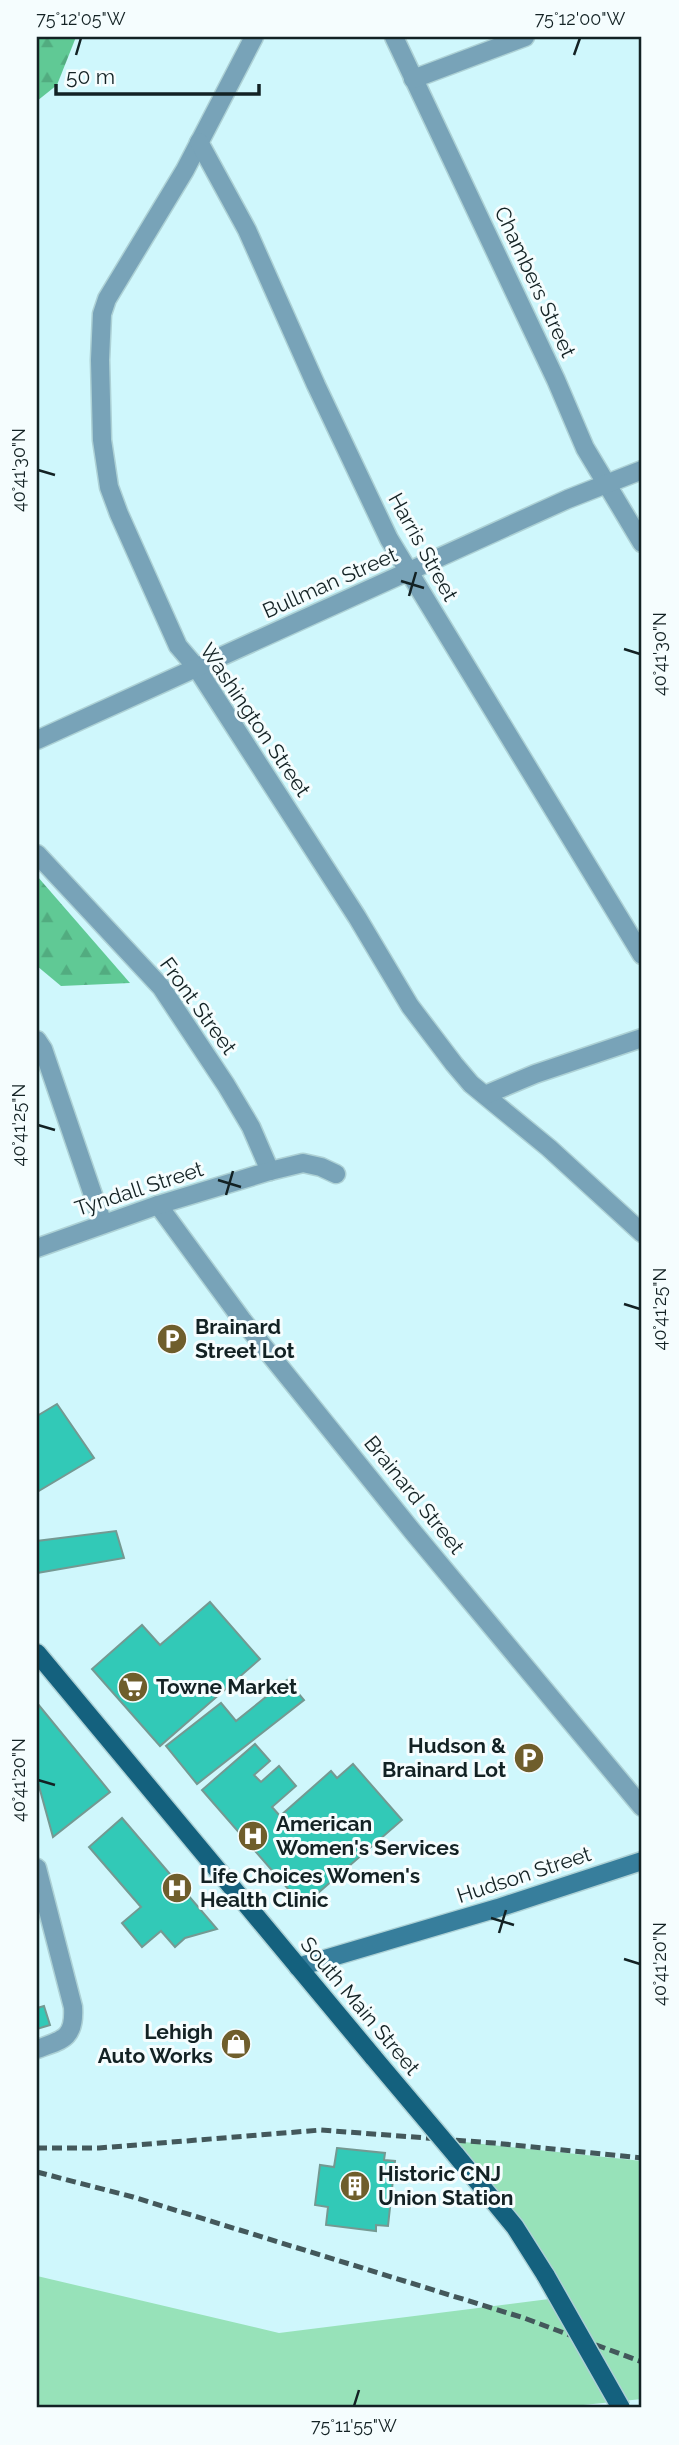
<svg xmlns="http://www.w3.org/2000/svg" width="679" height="2445" viewBox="0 0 679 2445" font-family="Raleway,sans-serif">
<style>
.grass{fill:#97e2b9}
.forest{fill:url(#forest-firs)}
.building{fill:#32c9b7;stroke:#749992;stroke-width:2}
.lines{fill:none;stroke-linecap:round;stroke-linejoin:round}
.street-casing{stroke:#add1d5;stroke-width:21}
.secondary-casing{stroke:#add1d5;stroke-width:21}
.primary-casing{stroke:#add1d5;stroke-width:21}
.street{stroke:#78a3b8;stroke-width:18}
.secondary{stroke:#377e9c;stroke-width:18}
.primary{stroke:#14617e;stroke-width:18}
.rail{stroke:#43585b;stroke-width:5;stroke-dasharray:10 5;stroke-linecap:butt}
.primary-bridge-casing{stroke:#add1d5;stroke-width:21;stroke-linecap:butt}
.primary-bridge{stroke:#14617e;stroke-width:18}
.ticks{fill:none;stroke:#132224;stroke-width:2.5}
.labels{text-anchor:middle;stroke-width:6;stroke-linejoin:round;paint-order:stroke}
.street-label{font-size:21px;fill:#132224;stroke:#f5fdfe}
.poi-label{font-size:21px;font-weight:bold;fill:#132224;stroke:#f5fdfe;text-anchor:start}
.neatline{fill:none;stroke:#132224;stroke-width:2.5}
.ticks-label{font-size:18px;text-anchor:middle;fill:#132224}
</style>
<defs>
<pattern id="forest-firs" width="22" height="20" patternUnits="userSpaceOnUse" patternTransform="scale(1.75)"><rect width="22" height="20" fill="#60c995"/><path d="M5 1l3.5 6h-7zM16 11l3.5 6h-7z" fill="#52ac80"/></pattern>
</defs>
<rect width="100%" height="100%" fill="#cff7fc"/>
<polygon class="grass" points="455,2141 642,2161 642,2399 554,2408 37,2408 37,2276 279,2333 557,2298"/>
<g class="forest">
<polygon points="37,37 76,37 57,85 37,101"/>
<polygon points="37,876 130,983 61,986 37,966"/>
</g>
<g class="building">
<polygon points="57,1404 94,1458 37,1492 37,1416"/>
<polygon points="116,1531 124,1558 37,1573 37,1541"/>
<polygon points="210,1602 260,1659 160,1746 92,1669 142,1625 160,1645"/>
<polygon points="287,1680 304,1700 197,1784 166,1746 221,1703 236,1721"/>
<polygon points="37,1703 110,1792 53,1837 37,1779"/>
<polygon points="255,1744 270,1761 254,1775 261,1782 279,1766 296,1786 272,1807 280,1816 331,1771 337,1778 353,1764 402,1820 303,1906 202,1790"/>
<polygon points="122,1818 217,1929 185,1938 175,1947 161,1931 142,1947 122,1923 141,1907 89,1847"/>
<polygon points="44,2006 50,2025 37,2029 37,2008"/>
<polygon points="337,2148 385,2153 384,2160 395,2161 388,2226 376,2225 376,2231 326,2225 328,2207 315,2205 320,2165 334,2167"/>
</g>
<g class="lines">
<g class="street-casing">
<g id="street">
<polyline points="254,37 185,170 107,299 102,314 100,360 102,440 109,487 119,514 178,646 196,667 357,917 410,1006 454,1064 471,1084 549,1148 642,1233"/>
<polyline points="394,37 556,380 585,448 642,543"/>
<polyline points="413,79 525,37"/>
<polyline points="199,142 247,230 316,385 389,539 642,955"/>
<polyline points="37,740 568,499 642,470"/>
<polyline points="37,854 161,987 226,1085 251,1127 270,1171"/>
<polyline points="37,1040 43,1049 103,1224"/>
<polyline points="485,1095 535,1074 642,1038"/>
<polyline points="158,1205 243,1321 413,1532 642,1807"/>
<polyline points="37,1248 158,1205 270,1171 303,1163 321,1167 336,1174"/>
<path d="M37 1868 73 2007C75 2038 63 2040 37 2049"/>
</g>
</g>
<g class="secondary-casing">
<polyline id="secondary" points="298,1967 498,1908 642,1861"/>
</g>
<g class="primary-casing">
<g id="primary">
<polyline points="37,1653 374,2058"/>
<polyline points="455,2154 515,2227 546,2276"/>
</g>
</g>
<use href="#street" class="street"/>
<use href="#secondary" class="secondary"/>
<use href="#primary" class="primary"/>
<g class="rail">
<polyline points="37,2148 99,2148 321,2130 494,2143 642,2158"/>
<polyline points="37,2172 133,2197 524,2318 642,2362"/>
</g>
<g class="primary-bridge-casing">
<g id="primary-bridge">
<polyline points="374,2058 455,2154"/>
<polyline points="546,2276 621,2408"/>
</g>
</g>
<use href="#primary-bridge" class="primary-bridge"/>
</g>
<path class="ticks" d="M76 55 81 38M574 55 580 38M38 470 55 475M401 581 424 588M409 596 416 572M624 649 640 654M38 1125 55 1130M218 1180 241 1187M226 1195 233 1171M624 1304 640 1309M38 1780 55 1785M491 1918 514 1925M499 1933 506 1910M624 1959 640 1964M354 2406 359 2390"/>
<defs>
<g id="parking-disc" transform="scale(1.575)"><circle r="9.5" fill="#6f5e2c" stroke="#f5fdfe"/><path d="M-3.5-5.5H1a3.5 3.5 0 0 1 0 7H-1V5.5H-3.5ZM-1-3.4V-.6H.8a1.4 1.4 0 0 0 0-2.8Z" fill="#fff"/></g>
<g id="supermarket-disc" transform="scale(1.575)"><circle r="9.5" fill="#6f5e2c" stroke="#f5fdfe"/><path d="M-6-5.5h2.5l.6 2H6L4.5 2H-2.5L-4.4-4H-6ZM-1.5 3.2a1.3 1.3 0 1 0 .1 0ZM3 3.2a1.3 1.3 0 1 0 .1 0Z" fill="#fff"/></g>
<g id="hospital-disc" transform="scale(1.575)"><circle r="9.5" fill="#6f5e2c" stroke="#f5fdfe"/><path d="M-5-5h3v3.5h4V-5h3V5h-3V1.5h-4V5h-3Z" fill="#fff"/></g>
<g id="shop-disc" transform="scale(1.575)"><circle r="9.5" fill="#6f5e2c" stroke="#f5fdfe"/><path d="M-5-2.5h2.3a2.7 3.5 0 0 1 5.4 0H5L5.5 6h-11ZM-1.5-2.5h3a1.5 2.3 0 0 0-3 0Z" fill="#fff"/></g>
<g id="building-disc" transform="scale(1.575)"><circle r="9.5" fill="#6f5e2c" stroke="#f5fdfe"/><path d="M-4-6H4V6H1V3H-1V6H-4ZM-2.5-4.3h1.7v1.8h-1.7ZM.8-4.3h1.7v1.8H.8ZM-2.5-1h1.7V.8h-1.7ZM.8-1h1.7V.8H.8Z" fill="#fff"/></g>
</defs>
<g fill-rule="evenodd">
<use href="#parking-disc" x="172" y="1339"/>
<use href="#supermarket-disc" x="133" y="1687"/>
<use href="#parking-disc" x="529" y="1758"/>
<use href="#hospital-disc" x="253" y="1836"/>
<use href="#hospital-disc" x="177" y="1888"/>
<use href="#shop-disc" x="236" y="2044"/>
<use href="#building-disc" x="355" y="2186"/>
</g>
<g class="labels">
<g class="street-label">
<text transform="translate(535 282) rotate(65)" y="7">Chambers Street</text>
<text transform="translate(423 547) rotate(61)" y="7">Harris Street</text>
<text transform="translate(330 583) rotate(-24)" y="7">Bullman Street</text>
<text transform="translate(255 720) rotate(56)" y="7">Washington Street</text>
<text transform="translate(198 1006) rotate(54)" y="7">Front Street</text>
<text transform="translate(139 1189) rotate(-18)" y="7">Tyndall Street</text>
<text transform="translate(414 1495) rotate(51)" y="7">Brainard Street</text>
<text transform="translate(524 1875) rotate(-18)" y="7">Hudson Street</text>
<text transform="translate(360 2006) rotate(50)" y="7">South Main Street</text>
</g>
<g class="poi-label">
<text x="195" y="1334">Brainard<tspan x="195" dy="24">Street Lot</tspan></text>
<text x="156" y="1694">Towne Market</text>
<text x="506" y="1753" text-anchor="end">Hudson &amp;<tspan x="506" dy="24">Brainard Lot</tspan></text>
<text x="276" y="1831">American<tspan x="276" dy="24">Women's Services</tspan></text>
<text x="200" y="1883">Life Choices Women's<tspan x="200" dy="24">Health Clinic</tspan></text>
<text x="213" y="2039" text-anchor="end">Lehigh<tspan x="213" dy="24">Auto Works</tspan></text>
<text x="378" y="2181">Historic CNJ<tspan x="378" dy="24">Union Station</tspan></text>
</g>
</g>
<rect width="679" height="2445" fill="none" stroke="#f5fdfe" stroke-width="77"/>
<path d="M56 84v10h203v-10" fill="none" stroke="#132224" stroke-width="3.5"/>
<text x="66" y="84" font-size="21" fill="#132224" stroke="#f5fdfe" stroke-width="5" paint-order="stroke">50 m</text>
<rect x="38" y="38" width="602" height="2368" class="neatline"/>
<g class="ticks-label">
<text x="81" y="25">75°12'05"W</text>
<text x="580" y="25">75°12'00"W</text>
<text transform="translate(19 470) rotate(-90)" y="6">40°41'30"N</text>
<text transform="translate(660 654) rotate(-90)" y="6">40°41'30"N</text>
<text transform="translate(19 1125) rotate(-90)" y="6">40°41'25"N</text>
<text transform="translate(660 1309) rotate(-90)" y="6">40°41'25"N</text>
<text transform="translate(19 1780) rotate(-90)" y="6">40°41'20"N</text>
<text transform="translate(660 1964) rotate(-90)" y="6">40°41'20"N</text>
<text x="354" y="2432">75°11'55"W</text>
</g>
</svg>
